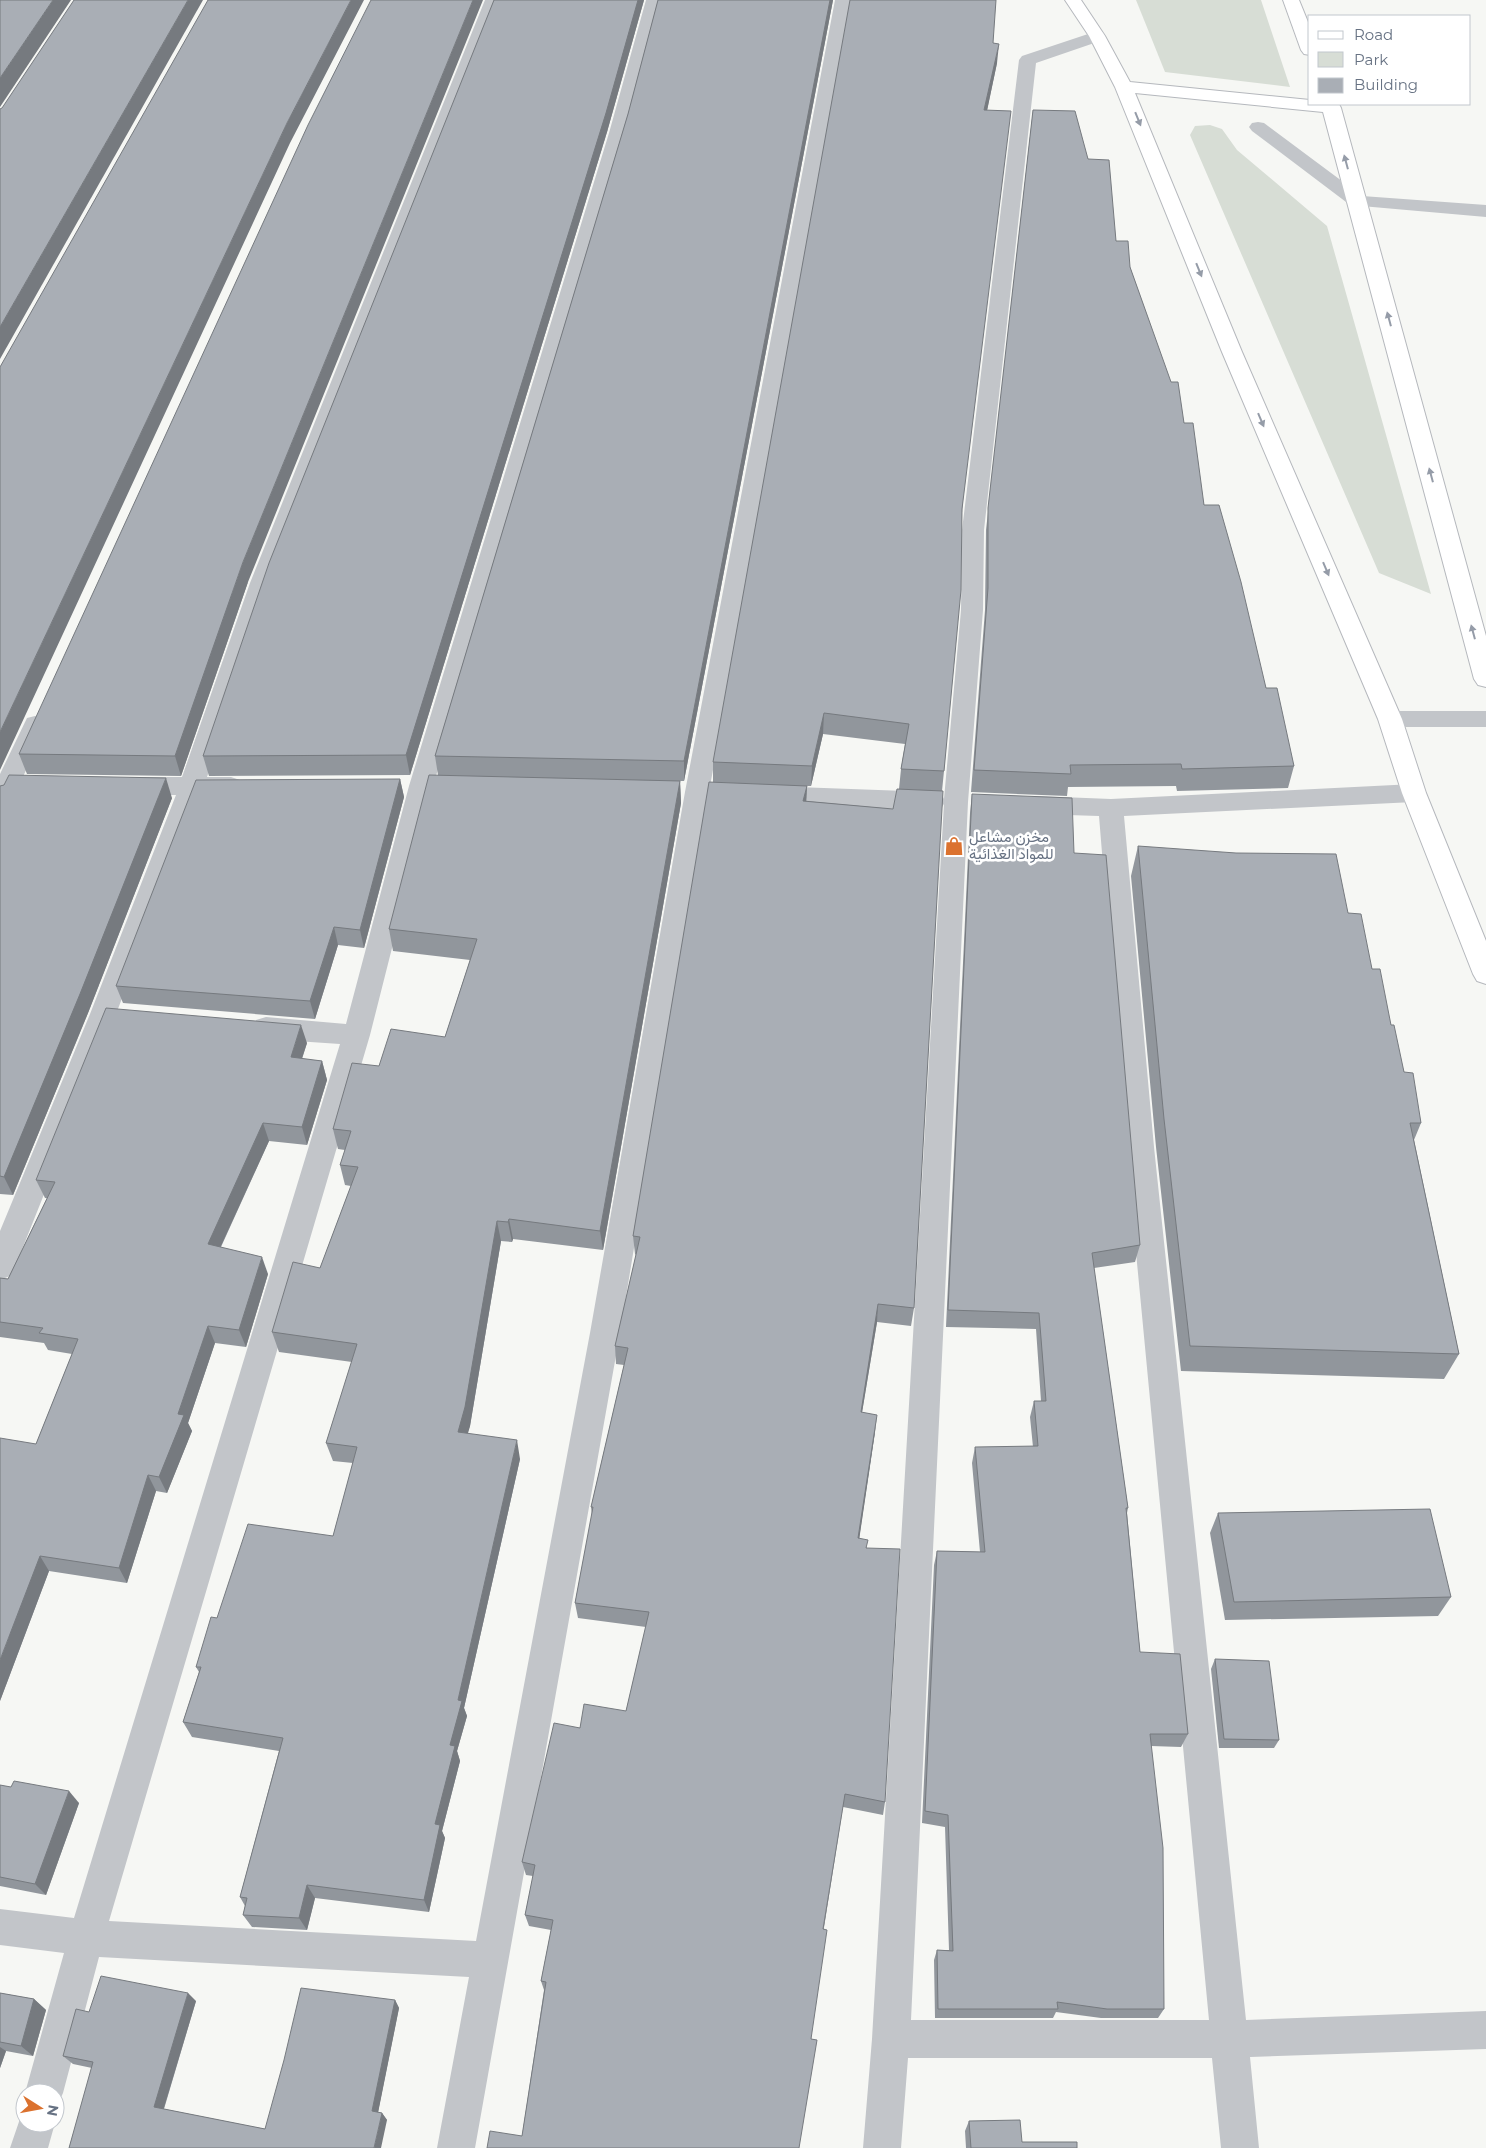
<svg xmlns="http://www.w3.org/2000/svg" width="1486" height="2148" viewBox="0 0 1486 2148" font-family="Montserrat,Vazirmatn,sans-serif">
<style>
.green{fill:#d7ddd5}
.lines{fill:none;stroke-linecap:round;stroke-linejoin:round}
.major-casing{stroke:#b5b8bd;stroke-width:2}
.minor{fill:#c2c5c9;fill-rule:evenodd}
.major{fill:#fff;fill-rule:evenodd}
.wall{fill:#91969c;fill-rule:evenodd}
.shaded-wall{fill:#767a7f}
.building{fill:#a9aeb5;stroke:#767a7f}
.oneway{fill:#959ca8}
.labels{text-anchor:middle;stroke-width:5;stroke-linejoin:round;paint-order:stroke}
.poi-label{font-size:15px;fill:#677283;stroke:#fff;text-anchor:start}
</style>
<rect width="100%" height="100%" fill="#f6f7f4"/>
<g class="green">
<polygon points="1136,0 1261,0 1290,87 1165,72"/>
<polygon points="1210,125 1222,129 1237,150 1327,226 1431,594 1379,573 1190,135 1195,126"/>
</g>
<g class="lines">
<g class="major-casing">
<g id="major">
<polygon points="1065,0 1081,0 1105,36 1130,82 1310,100 1310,104 1339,104 1341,108 1486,636 1486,687 1478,685 1474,679 1323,112 1135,93 1242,352 1402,719 1426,793 1486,941 1486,984 1477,981 1473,974 1402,793 1378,719 1222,352 1115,87 1089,36"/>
<polygon points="1283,0 1299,0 1310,27 1310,55 1304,54 1301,50"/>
</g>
</g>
<g class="minor">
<polygon points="485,0 501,0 272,583 207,777 231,777 240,780 243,786 240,792 231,795 200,795 116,1014 15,1267 10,1276 0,1280 0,1231 90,1014 176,795 131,795 122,792 119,786 122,780 131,777 182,777 250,583"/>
<polygon points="646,0 662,0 627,133 433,786 370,1035 109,1921 476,1941 590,1333 685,792 835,0 851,0 709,792 620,1333 475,2148 437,2148 469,1977 99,1957 63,2093 57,2106 55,2107 55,2093 25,2093 64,1953 0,1945 0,1909 74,1918 340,1044 266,1039 256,1036 252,1028 256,1020 266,1017 346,1024 409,786 609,133"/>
<polygon points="1097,31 1103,32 1105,36 1103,40 1036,63 984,530 983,610 968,802 911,2020 1209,2020 1126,1147 1099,816 1036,814 1027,811 1024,805 1027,799 1036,796 1111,799 1414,784 1423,787 1426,793 1423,799 1414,802 1124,816 1154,1147 1246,2020 1486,2011 1486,2049 1250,2057 1259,2148 1221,2148 1212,2058 908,2058 901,2148 863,2148 872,2039 944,804 942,807 933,810 769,804 760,801 757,795 760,789 769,786 933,792 942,795 944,799 961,610 962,530 1019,60 1022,56"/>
<polygon points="1258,122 1264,123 1362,196 1486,205 1486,217 1350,205 1252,131 1249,127 1252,123"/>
<polygon points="1390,711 1486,711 1486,727 1390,727 1382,725 1378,719 1382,713"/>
<polygon points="35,716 43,718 47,724 12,801 9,807 0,810 0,774 27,718"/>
<polygon points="25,2108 25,2123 55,2123 48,2148 10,2148 23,2110"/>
</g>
<use href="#major" class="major"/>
</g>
<g class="wall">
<polygon points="494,0 644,0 607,132 410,775 209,776 203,756"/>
<polygon points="658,0 833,0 684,781 680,781 681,803 603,1250 513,1239 512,1242 501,1241 470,1426 467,1434 520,1459 464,1708 467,1716 457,1751 460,1761 442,1831 445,1838 429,1912 315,1898 307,1930 252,1927 243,1915 245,1906 240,1897 279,1751 192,1737 183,1722 199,1672 196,1667 217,1618 333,1536 353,1463 333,1461 326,1443 352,1362 279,1352 272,1332 320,1268 351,1186 345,1185 340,1165 345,1150 338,1149 333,1129 379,1066 445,1037 470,960 393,951 389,929 438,775 435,756 628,114"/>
<path d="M993 43 997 63 987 110 962 513 944 771 942 791 914 1308 911 1326 877 1322 862 1413 875 1432 859 1539 867 1548 885 1802 883 1815 843 1807 522 2136 544 1990 541 1981 551 1930 529 1926 525 1915 533 1876 526 1875 522 1862 580 1728 626 1711 646 1627 578 1618 575 1603 592 1515 591 1507 624 1365 616 1364 615 1346 636 1255 635 1254 633 1236 713 782V762ZM823 734 905 744 901 769 899 789 893 809 806 801 807 786H811Z"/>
<polygon points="1033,110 1088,159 1116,241 1130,267 1184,423 1204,505 1266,688 1294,766 1288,788 1177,791 1176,786 1068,787 1067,796 971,792 985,610 986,530"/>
<polygon points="248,582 181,776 27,774 19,754"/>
<polygon points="400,779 404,797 364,948 338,945 315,1019 123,1003 116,986"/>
<polygon points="0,786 172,798 88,1013 13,1195 0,1194"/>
<polygon points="972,794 1074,853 1140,1245 1135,1262 1094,1268 1128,1508 1127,1513 1140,1652 1188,1734 1181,1747 1151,1746 1164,2009 1158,2018 1101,2018 1056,2012 1053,2018 935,2018 934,1960 937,1950 949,1950 945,1827 922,1823 934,1565 937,1551 980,1552 972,1463 975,1447 1033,1447 1030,1417 1034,1401 1041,1401 1036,1329 946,1327 970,813"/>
<polygon points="1138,846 1348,913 1372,969 1391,1025 1404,1072 1421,1123 1414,1140 1459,1354 1444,1379 1181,1371 1156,1147 1131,876"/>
<polygon points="307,1043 302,1059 322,1061 327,1080 307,1145 269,1141 221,1247 268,1274 246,1347 215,1343 188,1423 192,1431 167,1493 156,1491 127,1583 49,1571 0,1701 36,1444 72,1354 48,1350 44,1343 0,1337 0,1278 8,1279 47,1198 45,1198 36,1180"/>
<polygon points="1218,1513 1451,1597 1438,1616 1225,1620 1210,1533"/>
<polygon points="1215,1659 1279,1740 1274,1748 1219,1748 1211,1669"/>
<polygon points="0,1785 79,1803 46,1895 0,1886"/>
<polygon points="0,1993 34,1999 46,2010 33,2056 6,2051 0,2068"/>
<polygon points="395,2000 399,2008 378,2112 382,2113 387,2120 69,2148 92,2068 73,2064 63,2056 89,2012 196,2001 164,2109 265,2129"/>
<polygon points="969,2121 1022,2142 1077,2148 966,2148 965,2131"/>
</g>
<g class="shaded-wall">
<polygon points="53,0 71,0 0,107 0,78"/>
<polygon points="188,0 203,0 0,359 0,327"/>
<polygon points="351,0 364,0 290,143 0,770 0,732 287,123"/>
<polygon points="473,0 483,0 248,582 181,776 175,756 243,562"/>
<polygon points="638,0 644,0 607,132 410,775 406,755"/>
<polygon points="830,0 833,0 684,781 684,761"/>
<polygon points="999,44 997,63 983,130 984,110"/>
<polygon points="824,713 823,734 811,786 812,766"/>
<polygon points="166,778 172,798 88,1013 13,1195 4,1177"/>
<polygon points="400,779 404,797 364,948 360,930"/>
<polygon points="680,781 681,803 603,1250 600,1231"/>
<polygon points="807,786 806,807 803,801"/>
<polygon points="334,927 338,945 315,1019 310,1001"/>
<polygon points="301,1025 307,1043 296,1076 291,1057"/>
<polygon points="322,1061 327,1080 307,1145 302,1127"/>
<polygon points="263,1123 269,1141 214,1261 208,1244"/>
<polygon points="509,1219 513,1239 512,1242 508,1222"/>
<polygon points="497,1221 501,1241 470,1426 463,1451 458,1432"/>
<polygon points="262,1257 268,1274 246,1347 239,1330"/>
<polygon points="878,1304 877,1322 859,1430 861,1412"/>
<polygon points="208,1326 215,1343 188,1423 192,1431 167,1493 159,1477 178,1414"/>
<polygon points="877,1415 875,1432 857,1554 858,1538"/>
<polygon points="517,1440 520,1459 464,1708 467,1716 457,1751 460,1761 442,1831 445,1838 429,1912 424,1900 435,1824 458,1700"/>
<polygon points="148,1475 156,1491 127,1583 119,1568"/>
<polygon points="40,1556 49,1571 0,1701 0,1660"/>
<polygon points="69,1791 79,1803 46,1895 35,1884"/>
<polygon points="845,1794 843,1807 822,1940 823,1929"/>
<polygon points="307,1885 315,1898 307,1930 299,1918"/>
<polygon points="188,1993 196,2001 162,2114 154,2107"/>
<polygon points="34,1999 46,2010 33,2056 21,2046"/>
<polygon points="395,2000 399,2008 377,2118 372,2111"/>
<polygon points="0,2047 6,2051 0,2068"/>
<polygon points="382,2113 387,2120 381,2148 374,2148"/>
</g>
<g class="building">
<polygon points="0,0 53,0 0,78"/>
<polygon points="74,0 188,0 0,327 0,109 2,108"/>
<polygon points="208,0 351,0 287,123 0,732 0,367"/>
<polygon points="371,0 473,0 243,562 175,756 19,754 308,125"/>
<polygon points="494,0 638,0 606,113 406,755 203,756 269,563"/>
<polygon points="658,0 830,0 684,761 435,756 628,114"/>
<polygon points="850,0 996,0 993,43 999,44 984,110 1011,111 962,509 961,590 944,771 901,769 909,724 824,713 812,766 713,762"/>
<polygon points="1033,110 1075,111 1088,159 1109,160 1116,241 1128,241 1130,267 1171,382 1178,382 1184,423 1193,423 1204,505 1219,505 1241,582 1266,688 1277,688 1294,766 1182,769 1181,764 1070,765 1071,774 974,770 988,588 988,508"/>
<polygon points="9,775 166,778 80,994 4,1177 0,1176 0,786 4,785"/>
<polygon points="429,775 680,781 600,1231 509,1219 508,1222 497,1221 465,1407 458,1432 517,1440 458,1700 462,1701 450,1745 455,1746 435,1824 440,1825 424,1900 307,1885 299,1918 243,1915 247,1898 240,1897 283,1738 183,1722 201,1667 196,1667 211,1617 217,1618 248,1524 333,1536 357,1447 326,1443 357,1344 272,1332 293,1262 320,1268 358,1167 340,1165 351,1131 333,1129 352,1063 379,1066 391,1029 445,1037 477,939 389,929"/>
<polygon points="400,779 360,930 334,927 310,1001 116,986 196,780"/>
<polygon points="709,782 807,786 803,801 893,809 897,789 943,791 914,1308 878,1304 861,1412 877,1415 858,1538 868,1540 866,1548 900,1549 885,1802 845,1794 823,1929 827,1930 811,2039 817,2040 799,2148 487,2148 490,2131 522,2136 546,1982 541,1981 553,1920 525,1915 535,1865 522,1862 554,1723 580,1728 584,1704 626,1711 649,1612 575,1603 593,1507 591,1507 628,1348 615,1346 640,1237 633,1236"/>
<polygon points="972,794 1072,798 1074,853 1106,855 1140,1245 1092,1253 1128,1508 1126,1508 1140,1652 1180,1654 1188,1734 1150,1734 1163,1848 1164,2009 1107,2009 1057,2002 1058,2009 938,2009 937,1950 953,1951 948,1815 925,1811 937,1551 985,1552 975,1447 1038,1446 1034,1401 1046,1401 1039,1313 948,1310"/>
<polygon points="1138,846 1236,853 1336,854 1348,913 1361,914 1372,969 1380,969 1391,1025 1394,1025 1404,1072 1413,1073 1421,1123 1410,1123 1459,1354 1190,1346 1164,1119"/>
<polygon points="106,1008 301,1025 291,1057 322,1061 302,1127 263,1123 208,1244 262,1257 239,1330 208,1326 178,1414 184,1415 159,1477 148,1475 119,1568 40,1556 0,1660 0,1438 36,1444 78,1339 39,1333 43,1328 0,1322 0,1278 8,1279 55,1182 36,1180"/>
<polygon points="1430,1509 1451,1597 1234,1602 1218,1513"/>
<polygon points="1215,1659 1269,1661 1279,1740 1224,1739"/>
<polygon points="14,1781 69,1791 35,1884 0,1877 0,1785 11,1787"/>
<polygon points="101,1976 188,1993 154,2107 265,2129 284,2060 301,1988 395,2000 372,2111 382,2113 374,2148 69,2148 93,2062 63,2056 76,2009 89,2012"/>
<polygon points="0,1993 34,1999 21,2046 0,2042"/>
<polygon points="1020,2120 1022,2142 1077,2142 1077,2148 971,2148 969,2121"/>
</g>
<defs><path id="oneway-solid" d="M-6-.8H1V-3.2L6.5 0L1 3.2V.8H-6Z" transform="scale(1.25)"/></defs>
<g class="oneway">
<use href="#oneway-solid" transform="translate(1138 119) rotate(68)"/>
<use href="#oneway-solid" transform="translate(1346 162) rotate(-105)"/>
<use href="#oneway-solid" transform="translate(1199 270) rotate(68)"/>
<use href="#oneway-solid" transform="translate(1389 319) rotate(-105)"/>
<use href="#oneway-solid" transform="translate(1261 420) rotate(67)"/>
<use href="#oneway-solid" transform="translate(1431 475) rotate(-105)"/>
<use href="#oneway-solid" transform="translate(1326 569) rotate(67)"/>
<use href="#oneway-solid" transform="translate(1473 632) rotate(-105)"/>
</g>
<defs>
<g id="shop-bare" transform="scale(1.5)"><path d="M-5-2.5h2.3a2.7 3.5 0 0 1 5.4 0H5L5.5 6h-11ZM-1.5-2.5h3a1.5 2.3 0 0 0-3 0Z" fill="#db722f" stroke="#fff" stroke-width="2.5" paint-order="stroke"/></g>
</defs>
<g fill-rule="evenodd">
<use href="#shop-bare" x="954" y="846"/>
</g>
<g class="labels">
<g class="poi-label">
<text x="969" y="842">مخزن مشاعل<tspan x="969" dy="17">للمواد الغذائية</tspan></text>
</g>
</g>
<rect x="1308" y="15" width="162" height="90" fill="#ffffff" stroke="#c2c7cd"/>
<rect x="1318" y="31" width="25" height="8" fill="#ffffff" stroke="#c2c7cd"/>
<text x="1354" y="40" font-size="15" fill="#677283">Road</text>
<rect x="1318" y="52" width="25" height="15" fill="#d7ddd5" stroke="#c2c7cd"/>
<text x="1354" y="65" font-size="15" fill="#677283">Park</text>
<rect x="1318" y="78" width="25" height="15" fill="#a9aeb5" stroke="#c2c7cd"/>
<text x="1354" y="90" font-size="15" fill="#677283">Building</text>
<g transform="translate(40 2108) rotate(101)"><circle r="24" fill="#ffffff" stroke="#c2c7cd"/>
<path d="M0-4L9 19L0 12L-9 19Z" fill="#db722f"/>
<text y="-8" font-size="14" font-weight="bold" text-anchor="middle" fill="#677283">N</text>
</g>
</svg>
